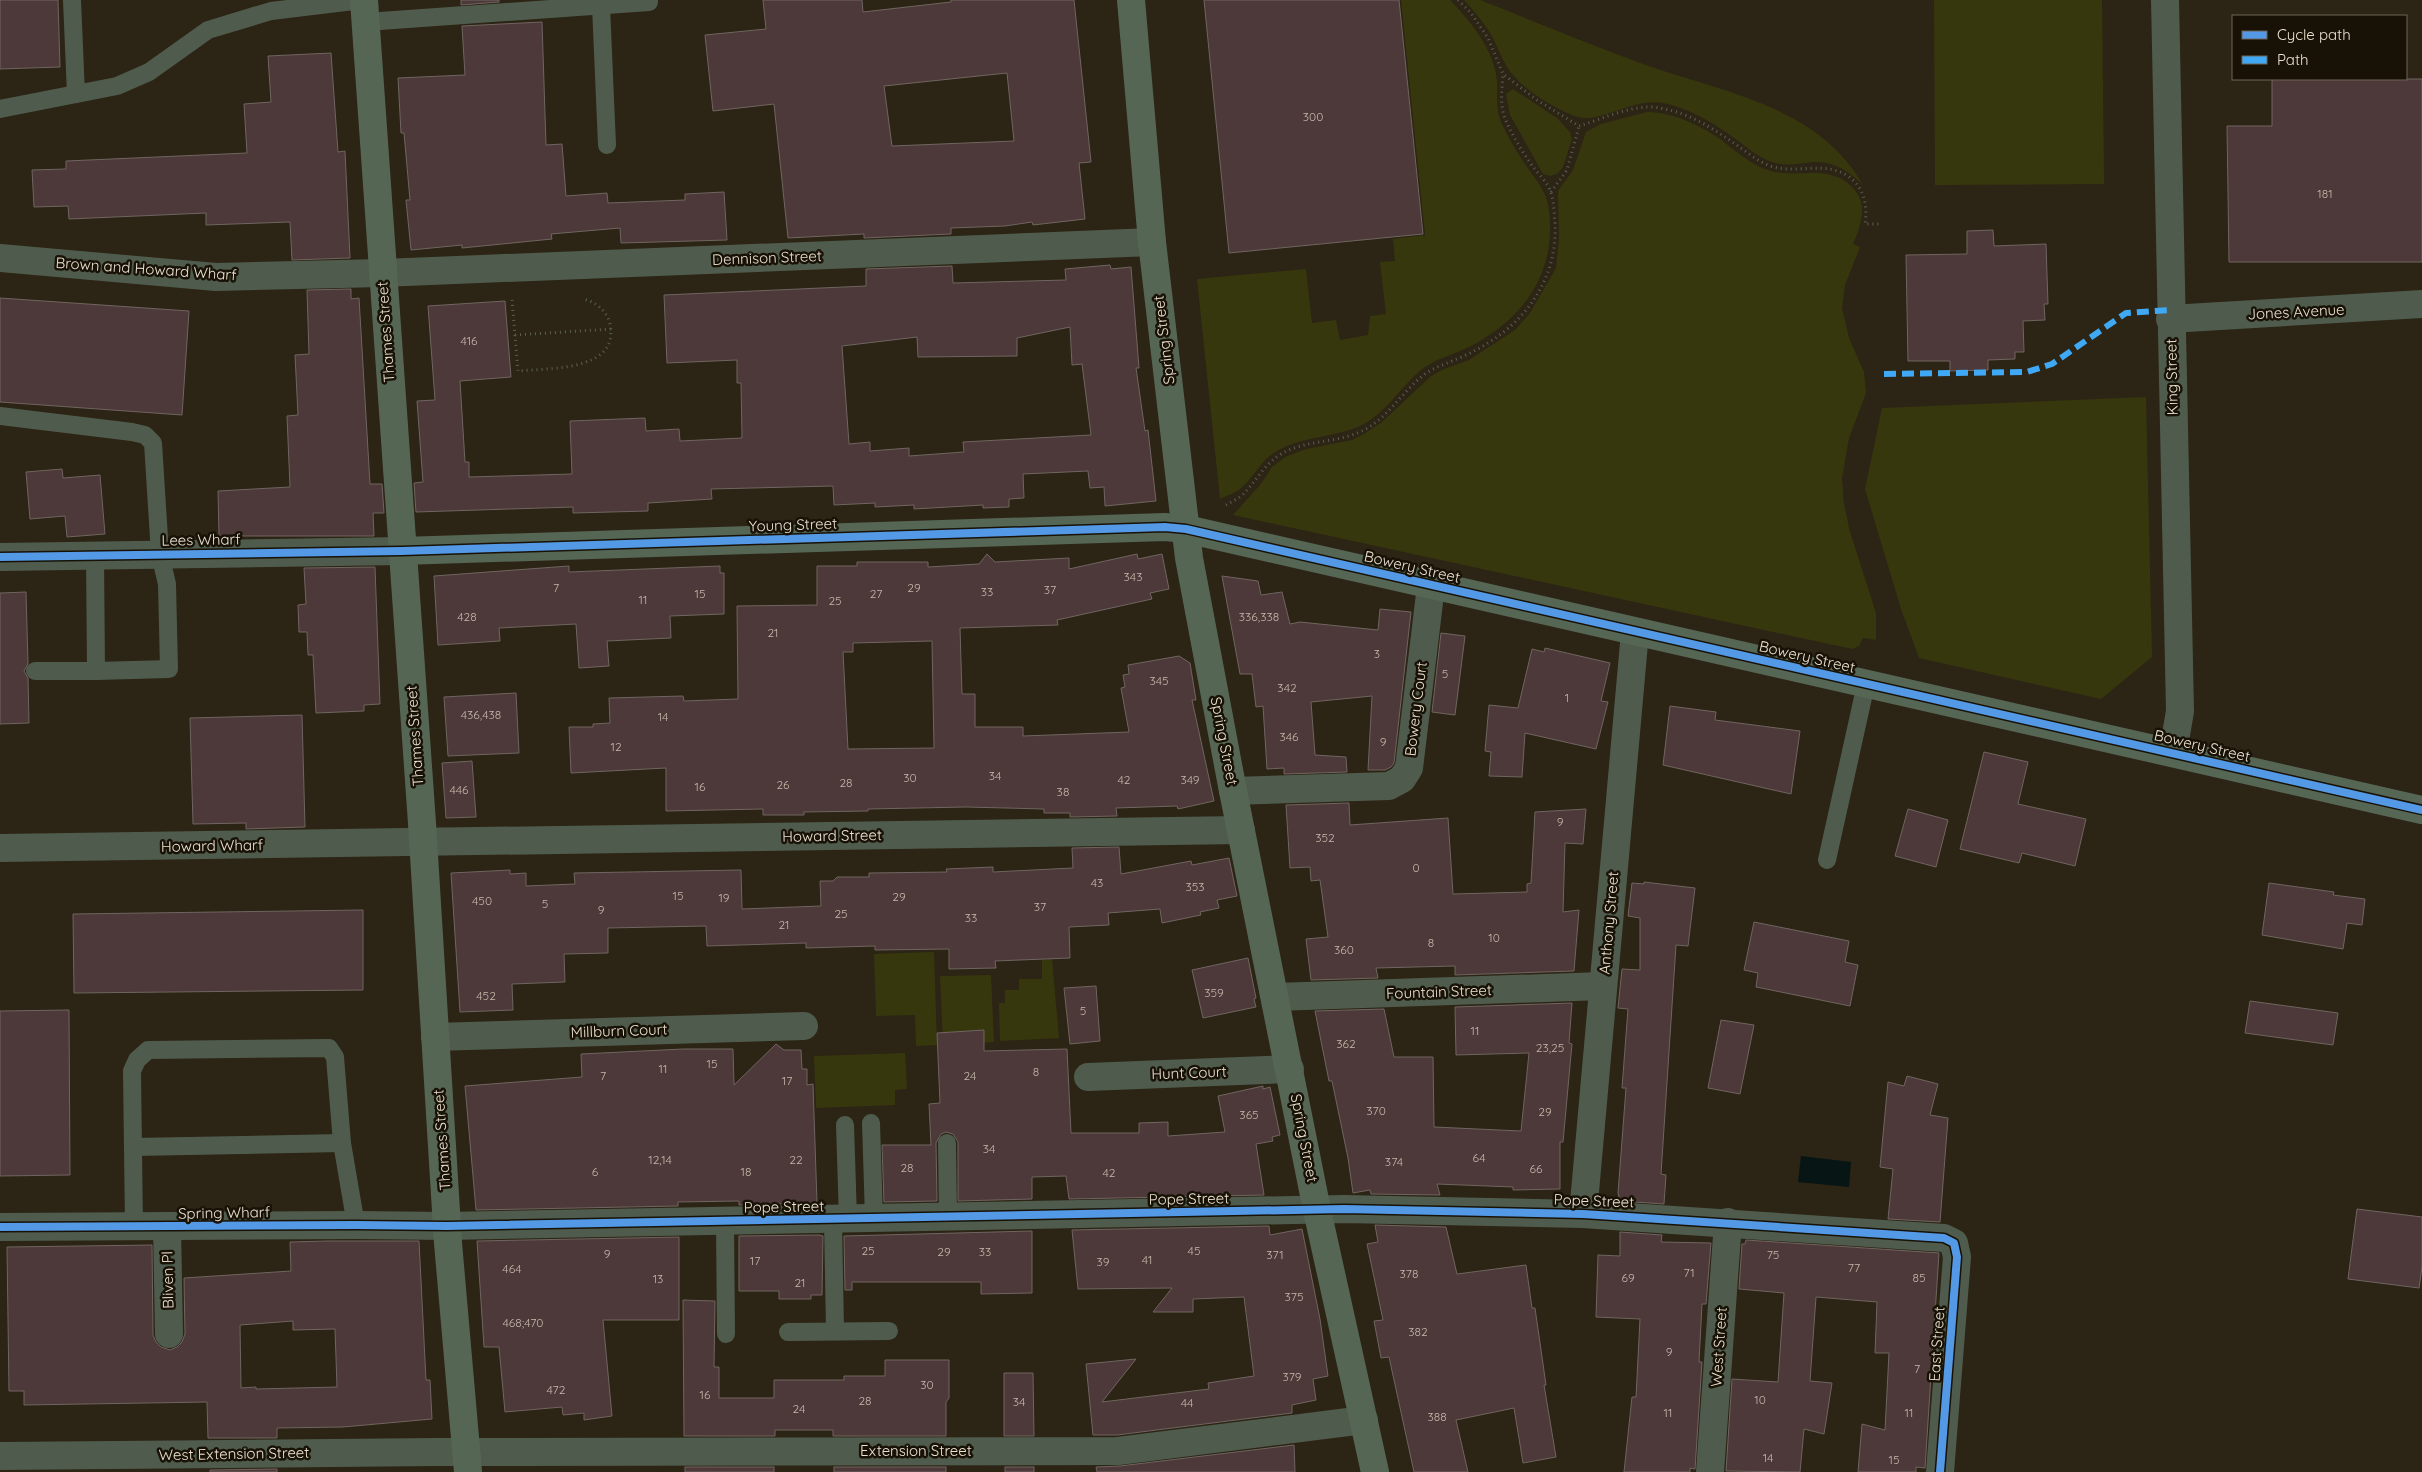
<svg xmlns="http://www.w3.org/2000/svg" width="2422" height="1472" viewBox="0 0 2422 1472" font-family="Quicksand,sans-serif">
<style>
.green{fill:#37370e}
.water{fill:#071514}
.building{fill:#4d3939;stroke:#706560;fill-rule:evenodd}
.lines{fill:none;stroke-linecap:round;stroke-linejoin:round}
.path{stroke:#5b6054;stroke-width:3;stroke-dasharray:1 4;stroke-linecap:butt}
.lane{stroke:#4f5c4d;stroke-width:18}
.street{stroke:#4f5c4d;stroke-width:28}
.secondary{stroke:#566655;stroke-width:28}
.quiet{stroke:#3fa9f5;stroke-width:6;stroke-dasharray:12 6;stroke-linecap:butt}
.cycleway-casing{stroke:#181206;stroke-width:11}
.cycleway{stroke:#5399e6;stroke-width:8}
.labels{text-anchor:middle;stroke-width:5;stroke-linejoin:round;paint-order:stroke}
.number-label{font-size:12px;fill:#c4b8ab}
.street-label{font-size:15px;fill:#ebe2d1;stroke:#181206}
</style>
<rect width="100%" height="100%" fill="#2c2414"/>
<g class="green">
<path d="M1401 0H1450C1471 22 1494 49 1497 81 1498 95 1495 108 1501 122 1507 135 1515 149 1523 161 1530 172 1539 182 1544 193 1549 203 1550 215 1550 226 1551 282 1517 323 1469 347 1453 355 1434 359 1421 370 1401 387 1384 415 1360 426 1333 438 1302 436 1277 451 1261 459 1254 478 1240 489 1235 493 1226 496 1220 499L1197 279 1306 269 1312 323 1336 320 1340 340 1368 335 1370 316 1386 314 1380 262 1395 261 1393 239 1425 235Z"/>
<path d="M1464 0H1480C1534 21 1588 44 1643 64 1722 92 1819 106 1863 185 1850 172 1834 161 1814 162 1799 163 1787 167 1772 162 1759 158 1748 148 1737 140 1715 124 1690 108 1663 103 1634 98 1610 118 1585 118 1578 118 1569 114 1563 111 1543 101 1519 86 1507 67 1501 57 1497 46 1492 36 1484 23 1474 11 1464 0Z"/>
<polygon points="1934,0 2102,0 2104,184 1935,185"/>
<polygon points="1513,89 1557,118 1570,132 1572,139 1563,167 1557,174 1550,176 1543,174 1510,115 1506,94"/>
<path d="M1647 112C1670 112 1695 123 1714 135 1731 146 1746 162 1765 169 1794 181 1828 162 1852 187 1869 204 1861 225 1853 244L1860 247 1845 285 1842 308 1849 338 1864 372 1866 393 1849 438 1842 478 1844 504 1850 532 1876 613V640L1863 638 1859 646 1852 649 1233 515 1261 484 1272 467 1285 457 1306 449 1352 440 1364 434 1382 422 1431 376 1444 369 1469 360 1515 330 1530 313 1556 268 1559 238 1558 191 1573 170 1586 132 1601 124Z"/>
<polygon points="2146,397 2152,657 2101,699 1919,658 1901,609 1865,489 1882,408"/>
<polygon points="934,952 937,1045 916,1046 915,1015 876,1016 874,954"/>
<polygon points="1052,959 1059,1038 1000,1041 999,1003 1005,1003 1005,990 1019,990 1019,979 1042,979 1042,960"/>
<polygon points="991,975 994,1042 943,1045 940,976"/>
<polygon points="905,1053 907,1089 895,1090 895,1105 816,1108 814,1056"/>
</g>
<polygon class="water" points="1801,1156 1851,1162 1849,1187 1798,1182"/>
<g class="building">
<polygon points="0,0 58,0 60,67 0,69"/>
<polygon points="461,0 499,0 499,2 461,5"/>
<path d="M763 0H862L863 12 951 2V0H1074L1091 162 1079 163 1085 219 1033 225 1032 222 1005 226 951 228V234L864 238V234L788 238 774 104 713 111 705 35 766 29ZM1007 73 1014 141 892 146 884 86Z"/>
<polygon points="1204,0 1399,0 1423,234 1229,253"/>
<polygon points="542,22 546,145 562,144 566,196 607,193 608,203 685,200 685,194 724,192 727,240 621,243 620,228 551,234 552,239 462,248 462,245 411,250 406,200 410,200 404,133 401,133 398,78 465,75 462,26"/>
<polygon points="331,53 338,152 345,151 350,258 292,260 290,222 206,225 206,213 69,219 68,206 34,207 32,170 66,169 66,161 247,153 244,104 271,102 268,56"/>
<polygon points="2272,79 2422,79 2422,262 2229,262 2227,126 2272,126"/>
<polygon points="1993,230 1994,246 2046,244 2048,304 2044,304 2045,320 2023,321 2024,352 2015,352 2015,359 1988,360 1988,370 1950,371 1950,361 1908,361 1906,255 1967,254 1967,231"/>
<path d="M1110 265 1111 269 1131 267 1139 368H1136L1145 431 1148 430 1156 501 1105 506 1104 487 1090 488 1088 471 1023 474 1024 498 1009 499V507L983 508V505L914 509V505L875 507V503L834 505 833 486 711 489 712 499 648 503V511L573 513V507L416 512 414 483 423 482 417 401 435 400 428 306 505 301 511 377 460 381 465 462H469V477L572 474 570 421 645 418 646 431 679 429 680 441 742 438 741 383H737V360L667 363 664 295 866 286V269L952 266 953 283 1066 280 1065 269ZM1070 327 1072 365 1082 364 1091 435 963 442 964 452 909 456V448L870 451V442L849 444 842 346 917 337 918 357 1017 356V338Z"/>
<polygon points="351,289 351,299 359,298 370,484 382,484 384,513 373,513 374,536 219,536 218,491 290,487 287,416 298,415 295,355 309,354 307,290"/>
<polygon points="0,298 189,311 182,415 0,402"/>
<polygon points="62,469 63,478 100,475 105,534 67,537 65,516 30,519 26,472"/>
<path d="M987 554 995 562 1069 558V569L1137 554 1138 559 1162 554 1169 589 1150 593 1152 599 1057 620 1058 625 960 628 962 694H975V727H1023V736L1129 732 1121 688 1125 687 1123 675 1129 674 1128 665 1179 656 1190 663 1196 700H1192L1214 801 1178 809 1177 806 1116 808 1117 816 1070 817V813H1044V809L966 807 868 809V811L804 812V815H763V809L666 811V768L571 773 569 727H593V724L610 723 609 698 683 696 684 701 738 699 737 606 817 605V566H857V562H928V567L979 564ZM932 641 934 748 848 749 843 652H853V643Z"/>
<polygon points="569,566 569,572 720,566 720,573 724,573 724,614 670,616 671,638 607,641 609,666 579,668 576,624 499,628 500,641 438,645 434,576"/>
<polygon points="375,567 380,704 364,705 364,711 316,713 313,655 308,655 307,632 299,632 298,605 306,604 304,568"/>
<polygon points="1222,576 1258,581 1261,595 1282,592 1290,624 1300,622 1378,630 1380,609 1411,612 1394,763 1391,767 1385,770 1368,770 1372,696 1311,702 1315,755 1346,757 1347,772 1284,774 1284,768 1267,769 1263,706 1256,707 1252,674 1240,674"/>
<polygon points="26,592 28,664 24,671 28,678 29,723 0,724 0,593"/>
<polygon points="1441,633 1465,636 1455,715 1432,712"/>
<polygon points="1545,648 1610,663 1601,701 1608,702 1596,749 1525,733 1522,777 1489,776 1491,752 1485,751 1489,705 1518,708 1532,649 1544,652"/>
<polygon points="516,693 519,753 448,756 444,697"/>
<polygon points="1670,706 1716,712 1715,720 1800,731 1791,794 1663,765"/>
<polygon points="302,715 305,827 246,829 246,823 193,824 190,718"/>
<polygon points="1984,752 2028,762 2018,804 2086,819 2075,866 2022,853 2019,863 1960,849"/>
<polygon points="472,761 476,817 446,818 442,763"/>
<polygon points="1349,803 1350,825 1448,818 1453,894 1527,892 1527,884 1531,883 1535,812 1586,809 1583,844 1565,843 1563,912 1579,910 1574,971 1455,975 1455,966 1376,968 1378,978 1311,980 1306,939 1328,937 1320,880 1311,881 1310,867 1290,868 1286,805"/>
<polygon points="1908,809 1948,820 1936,867 1895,856"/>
<polygon points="1119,847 1121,874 1191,861 1192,865 1229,858 1237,896 1217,900 1219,908 1200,912 1201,915 1162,923 1160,909 1108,913 1109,925 1069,927 1070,958 995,961 996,968 949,969 949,949 875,950 875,946 806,948 806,943 707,946 706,926 608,928 608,953 564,954 565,982 512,984 513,1010 460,1012 451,873 510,870 510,874 526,873 526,886 575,884 574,873 741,870 742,909 821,906 820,881 833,881 837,877 869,877 869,873 947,872 946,869 993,867 993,872 1073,868 1072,848"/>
<polygon points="1644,882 1695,888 1688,946 1676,945 1661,1174 1666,1175 1664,1204 1620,1201 1618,1193 1626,1088 1622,1088 1628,1009 1618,1008 1622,969 1640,970 1640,918 1628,916 1632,883 1644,884"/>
<polygon points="2269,883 2334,892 2333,895 2365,899 2362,925 2347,923 2343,949 2262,935"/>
<polygon points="363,910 363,990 74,993 73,914"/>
<polygon points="1754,922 1849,941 1845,962 1858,965 1850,1006 1756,987 1758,973 1744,970"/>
<polygon points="1248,958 1256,998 1254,999 1256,1007 1203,1018 1192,970"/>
<polygon points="1096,986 1100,1041 1070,1044 1064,988"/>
<polygon points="2250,1001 2338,1013 2333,1045 2245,1033"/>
<polygon points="1572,1003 1569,1043 1572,1044 1563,1142 1560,1142 1560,1189 1513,1190 1513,1187 1437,1184 1440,1195 1371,1194 1370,1190 1353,1193 1348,1158 1332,1081 1329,1081 1315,1011 1384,1009 1394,1057 1433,1057 1434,1127 1521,1131 1529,1053 1456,1055 1455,1007"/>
<polygon points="69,1010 70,1175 0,1176 0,1011"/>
<polygon points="1721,1020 1754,1025 1740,1094 1708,1088"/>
<polygon points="984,1030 984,1051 1067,1049 1071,1133 1139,1133 1139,1123 1168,1122 1168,1136 1225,1132 1218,1096 1263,1086 1263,1089 1270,1087 1280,1135 1272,1137 1273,1141 1256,1144 1264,1195 1069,1199 1066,1176 1032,1177 1032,1199 958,1201 958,1142 953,1134 946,1132 941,1134 936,1143 937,1201 884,1202 882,1145 931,1145 929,1104 940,1103 937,1033"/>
<polygon points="776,1044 784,1050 801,1050 802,1069 807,1069 807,1085 813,1084 817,1203 739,1205 739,1201 678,1202 678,1206 476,1210 465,1086 582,1077 581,1054 683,1049 733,1049 734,1085"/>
<polygon points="1907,1076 1938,1084 1930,1115 1948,1118 1940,1222 1888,1219 1893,1169 1880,1167 1888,1082 1904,1086"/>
<polygon points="2357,1209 2422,1217 2422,1267 2419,1288 2348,1279"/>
<polygon points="1375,1225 1446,1227 1457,1274 1526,1265 1532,1308 1535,1308 1546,1385 1544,1385 1556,1457 1523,1463 1514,1408 1456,1420 1468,1472 1414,1472 1389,1357 1381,1358 1374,1321 1383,1320 1367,1244 1378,1242"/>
<polygon points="1269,1226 1270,1235 1302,1229 1320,1319 1328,1376 1313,1379 1316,1400 1292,1405 1292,1413 1117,1435 1093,1435 1086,1364 1136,1359 1102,1402 1209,1389 1208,1383 1254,1376 1244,1297 1193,1299 1193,1312 1153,1312 1172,1288 1078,1289 1072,1230"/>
<polygon points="1032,1231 1032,1293 981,1294 981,1282 852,1282 852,1290 845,1290 844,1236"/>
<polygon points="1620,1232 1662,1235 1661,1242 1711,1243 1706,1304 1702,1304 1699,1362 1702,1362 1695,1469 1690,1468 1690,1472 1624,1472 1632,1397 1636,1397 1640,1319 1596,1317 1598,1255 1620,1256"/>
<polygon points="819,1235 823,1236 822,1295 811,1295 811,1299 779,1299 779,1291 739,1291 739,1236"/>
<polygon points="679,1237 679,1320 603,1320 612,1416 584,1420 584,1413 563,1415 562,1407 505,1412 499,1347 484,1347 477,1241"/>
<polygon points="1746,1240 1939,1253 1925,1468 1916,1467 1916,1472 1858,1472 1862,1424 1885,1430 1889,1353 1875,1353 1877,1302 1816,1297 1810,1381 1832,1383 1824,1434 1804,1429 1800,1472 1726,1471 1732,1379 1778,1382 1784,1293 1739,1289 1742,1244 1745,1244"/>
<path d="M327 1241H419L426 1380H430L432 1419 343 1427 277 1428V1438H208L207 1402 24 1405V1391H9L7 1247 152 1245 153 1335 156 1342 161 1347 170 1350 177 1347 182 1342 185 1334 184 1278 291 1271 290 1242ZM293 1321V1330L335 1329 337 1387 256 1389V1387L241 1388 240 1325Z"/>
<polygon points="683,1300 715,1301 714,1367 719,1367 719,1398 774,1398 774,1380 844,1380 844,1376 885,1376 885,1360 949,1360 949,1398 946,1402 946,1436 833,1436 833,1430 775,1430 775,1436 684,1436"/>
<polygon points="1004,1373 1033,1373 1034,1436 1004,1436"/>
<polygon points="1294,1445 1295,1472 1097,1472 1096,1467 1120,1466"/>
<rect x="685" y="1467" width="89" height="5"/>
<rect x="834" y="1467" width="112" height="5"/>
<rect x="1005" y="1467" width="29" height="5"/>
<polygon points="277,1469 277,1472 210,1472 210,1470"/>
</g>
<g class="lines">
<g class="path">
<path d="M1458 0 1471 13 1488 38 1503 74 1537 100 1579 126C1603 119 1634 103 1660 108 1690 113 1714 129 1738 146 1748 153 1759 162 1770 166 1797 175 1823 160 1848 176 1864 187 1868 206 1865 224H1880"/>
<polyline points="1551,192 1567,170 1579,126"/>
<path d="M512 300 518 371C547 368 620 372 610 324 607 311 596 302 583 299"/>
<polyline points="515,335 611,329"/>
<path d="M1226 505C1233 501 1242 497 1247 490 1258 478 1266 463 1281 454 1305 440 1335 443 1360 432 1387 420 1402 391 1425 374 1438 365 1452 362 1466 355 1520 330 1558 284 1555 223 1554 213 1554 202 1551 193 1548 183 1540 176 1534 168 1524 155 1509 130 1504 116 1500 102 1502 88 1503 74"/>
</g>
<g class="lane">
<polyline points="72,0 76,94"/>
<polyline points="601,6 607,145"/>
<polyline points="366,22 649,2"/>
<polyline points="0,109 117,86 149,72 208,30 271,11 362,0"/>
<polyline points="0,416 132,432 145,435 153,443 160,554 167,584 169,669 96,671 95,555"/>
<polyline points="35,671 96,671"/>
<polyline points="1827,860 1866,684"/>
<polyline points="871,1123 874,1218"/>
<polyline points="845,1125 848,1219"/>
<polyline points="947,1143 948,1217"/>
<polyline points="133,1147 342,1143"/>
<polyline points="833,1220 835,1331"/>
<polyline points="725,1221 726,1334"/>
<polyline points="134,1227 132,1071 137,1060 148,1050 329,1048 335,1057 342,1143 356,1225"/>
<polyline points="788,1332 889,1331"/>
</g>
<g class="street">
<polyline points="2165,0 2180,711 2173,753"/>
<polyline points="0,258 216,277 382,273 1152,242"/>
<polyline points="2170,319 2422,304"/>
<polyline points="0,557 402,551"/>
<polyline points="1233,791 1389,786 1402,779 1409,768 1431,586"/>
<polyline points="0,848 1241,830"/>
<polyline points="1275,997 1603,986"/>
<polyline points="435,1037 804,1026"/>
<polyline points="1088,1077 1290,1069"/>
<polyline points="1583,1214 1635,632"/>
<polyline points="0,1227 356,1225 447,1226 1344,1209 1583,1214 1944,1238 1954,1243 1957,1257 1940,1472"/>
<polyline points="167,1227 169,1334"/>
<polyline points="0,1456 437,1452 1118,1451 1364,1420"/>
<polyline points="1710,1472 1728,1222"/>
</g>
<g class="secondary">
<polyline points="364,0 422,823 448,1243 468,1472"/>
<polyline points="1131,0 1152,242 1189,558 1233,791 1317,1210 1375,1472"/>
<polyline points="402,551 1165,527 1186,529 2422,810"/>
</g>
<polyline class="quiet" points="1884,374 2027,372 2052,364 2126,313 2170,310"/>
<g class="cycleway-casing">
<g id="cycleway">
<polyline points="0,557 402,551 1165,527 1186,529 2422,810"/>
<polyline points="0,1227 356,1225 447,1226 1344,1209 1583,1214 1944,1238 1954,1243 1957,1257 1940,1472"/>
</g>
</g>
<use href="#cycleway" class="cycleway"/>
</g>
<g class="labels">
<g class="number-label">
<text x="1313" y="121">300</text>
<text x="2325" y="198">181</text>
<text x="469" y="345">416</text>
<text x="1133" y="581">343</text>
<text x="556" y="592">7</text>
<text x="914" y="592">29</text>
<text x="1050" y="594">37</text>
<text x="987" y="596">33</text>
<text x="700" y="598">15</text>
<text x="876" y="598">27</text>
<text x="643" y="604">11</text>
<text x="835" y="605">25</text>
<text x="467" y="621">428</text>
<text x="1259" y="621">336,338</text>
<text x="773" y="637">21</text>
<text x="1377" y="658">3</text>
<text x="1445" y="678">5</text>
<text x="1159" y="685">345</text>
<text x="1287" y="692">342</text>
<text x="1567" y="702">1</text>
<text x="481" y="719">436,438</text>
<text x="663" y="721">14</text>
<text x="1289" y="741">346</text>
<text x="1383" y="746">9</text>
<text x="616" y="751">12</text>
<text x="995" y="780">34</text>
<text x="910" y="782">30</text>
<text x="1124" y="784">42</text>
<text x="1190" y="784">349</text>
<text x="846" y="787">28</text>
<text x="783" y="789">26</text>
<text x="700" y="791">16</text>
<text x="459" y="794">446</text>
<text x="1063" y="796">38</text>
<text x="1560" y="826">9</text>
<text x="1325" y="842">352</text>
<text x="1416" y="872">0</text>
<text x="1097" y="887">43</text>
<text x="1195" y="891">353</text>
<text x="678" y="900">15</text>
<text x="899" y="901">29</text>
<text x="724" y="902">19</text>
<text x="482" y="905">450</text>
<text x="545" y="908">5</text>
<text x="1040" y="911">37</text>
<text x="601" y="914">9</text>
<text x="841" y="918">25</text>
<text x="971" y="922">33</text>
<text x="784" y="929">21</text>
<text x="1494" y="942">10</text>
<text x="1431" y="947">8</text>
<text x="1344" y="954">360</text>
<text x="1214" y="997">359</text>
<text x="486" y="1000">452</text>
<text x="1083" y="1015">5</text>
<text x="1475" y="1035">11</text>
<text x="1346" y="1048">362</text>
<text x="1550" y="1052">23,25</text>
<text x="712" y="1068">15</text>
<text x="663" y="1073">11</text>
<text x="1036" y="1076">8</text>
<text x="603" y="1080">7</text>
<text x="970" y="1080">24</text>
<text x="787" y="1085">17</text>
<text x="1376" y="1115">370</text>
<text x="1545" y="1116">29</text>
<text x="1249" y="1119">365</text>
<text x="989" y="1153">34</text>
<text x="1479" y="1162">64</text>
<text x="660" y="1164">12,14</text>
<text x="796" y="1164">22</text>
<text x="1394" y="1166">374</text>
<text x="907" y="1172">28</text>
<text x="1536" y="1173">66</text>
<text x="595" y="1176">6</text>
<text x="746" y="1176">18</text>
<text x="1109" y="1177">42</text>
<text x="868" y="1255">25</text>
<text x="1194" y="1255">45</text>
<text x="944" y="1256">29</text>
<text x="985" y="1256">33</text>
<text x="607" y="1258">9</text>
<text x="1275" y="1259">371</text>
<text x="1773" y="1259">75</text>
<text x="1147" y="1264">41</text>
<text x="755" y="1265">17</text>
<text x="1103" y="1266">39</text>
<text x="1854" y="1272">77</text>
<text x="512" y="1273">464</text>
<text x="1689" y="1277">71</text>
<text x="1409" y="1278">378</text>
<text x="1628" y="1282">69</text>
<text x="1919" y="1282">85</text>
<text x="658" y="1283">13</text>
<text x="800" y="1287">21</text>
<text x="1294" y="1301">375</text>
<text x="523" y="1327">468;470</text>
<text x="1418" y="1336">382</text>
<text x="1669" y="1356">9</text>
<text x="1917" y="1373">7</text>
<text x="1292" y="1381">379</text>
<text x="927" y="1389">30</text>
<text x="556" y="1394">472</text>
<text x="705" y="1399">16</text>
<text x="1760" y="1404">10</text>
<text x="865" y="1405">28</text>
<text x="1019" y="1406">34</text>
<text x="1187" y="1407">44</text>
<text x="799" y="1413">24</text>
<text x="1668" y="1417">11</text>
<text x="1909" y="1417">11</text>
<text x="1437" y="1421">388</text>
<text x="1768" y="1462">14</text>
<text x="1894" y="1464">15</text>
</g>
<g class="street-label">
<text transform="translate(767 258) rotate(-2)" y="5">Dennison Street</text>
<text transform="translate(146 269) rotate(4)" y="5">Brown and Howard Wharf</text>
<text transform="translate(2296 312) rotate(-3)" y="5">Jones Avenue</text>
<text transform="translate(386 332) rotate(-94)" y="5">Thames Street</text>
<text transform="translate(1164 340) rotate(-97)" y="5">Spring Street</text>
<text transform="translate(2172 377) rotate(-91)" y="5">King Street</text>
<text transform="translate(793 525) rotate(-2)" y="5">Young Street</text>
<text transform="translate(201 540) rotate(-1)" y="5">Lees Wharf</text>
<text transform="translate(1412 567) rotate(13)" y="5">Bowery Street</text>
<text transform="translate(1807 657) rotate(13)" y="5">Bowery Street</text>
<text transform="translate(1416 709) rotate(-83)" y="5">Bowery Court</text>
<text transform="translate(415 736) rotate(-94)" y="5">Thames Street</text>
<text transform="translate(1224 741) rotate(79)" y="5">Spring Street</text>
<text transform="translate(2202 746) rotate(13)" y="5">Bowery Street</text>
<text transform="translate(832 836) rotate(-1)" y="5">Howard Street</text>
<text transform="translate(212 846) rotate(-1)" y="5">Howard Wharf</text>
<text transform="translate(1609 923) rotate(-85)" y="5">Anthony Street</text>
<text transform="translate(1439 992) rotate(-2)" y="5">Fountain Street</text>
<text transform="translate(619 1031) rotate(-2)" y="5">Millburn Court</text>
<text transform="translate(1189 1073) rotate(-2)" y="5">Hunt Court</text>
<text transform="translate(1304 1138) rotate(79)" y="5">Spring Street</text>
<text transform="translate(442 1140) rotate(-94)" y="5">Thames Street</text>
<text transform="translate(1189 1199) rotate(-1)" y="5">Pope Street</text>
<text transform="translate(1594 1201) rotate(2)" y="5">Pope Street</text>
<text transform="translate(784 1207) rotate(-1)" y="5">Pope Street</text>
<text transform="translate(224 1213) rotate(-1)" y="5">Spring Wharf</text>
<text transform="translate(168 1280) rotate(-91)" y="5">Bliven Pl</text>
<text transform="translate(1937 1344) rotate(-86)" y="5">East Street</text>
<text transform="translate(1719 1347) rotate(-86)" y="5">West Street</text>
<text x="916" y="1456">Extension Street</text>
<text transform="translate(234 1454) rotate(-1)" y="5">West Extension Street</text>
</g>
</g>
<rect x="2232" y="15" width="175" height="65" fill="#181206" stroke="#6c6557"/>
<rect x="2242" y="31" width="25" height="8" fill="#5399e6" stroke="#6c6557"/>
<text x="2277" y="40" font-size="15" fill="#ebe2d1">Cycle path</text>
<rect x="2242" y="56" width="25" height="8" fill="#3fa9f5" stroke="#6c6557"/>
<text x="2277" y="65" font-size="15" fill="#ebe2d1">Path</text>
</svg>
